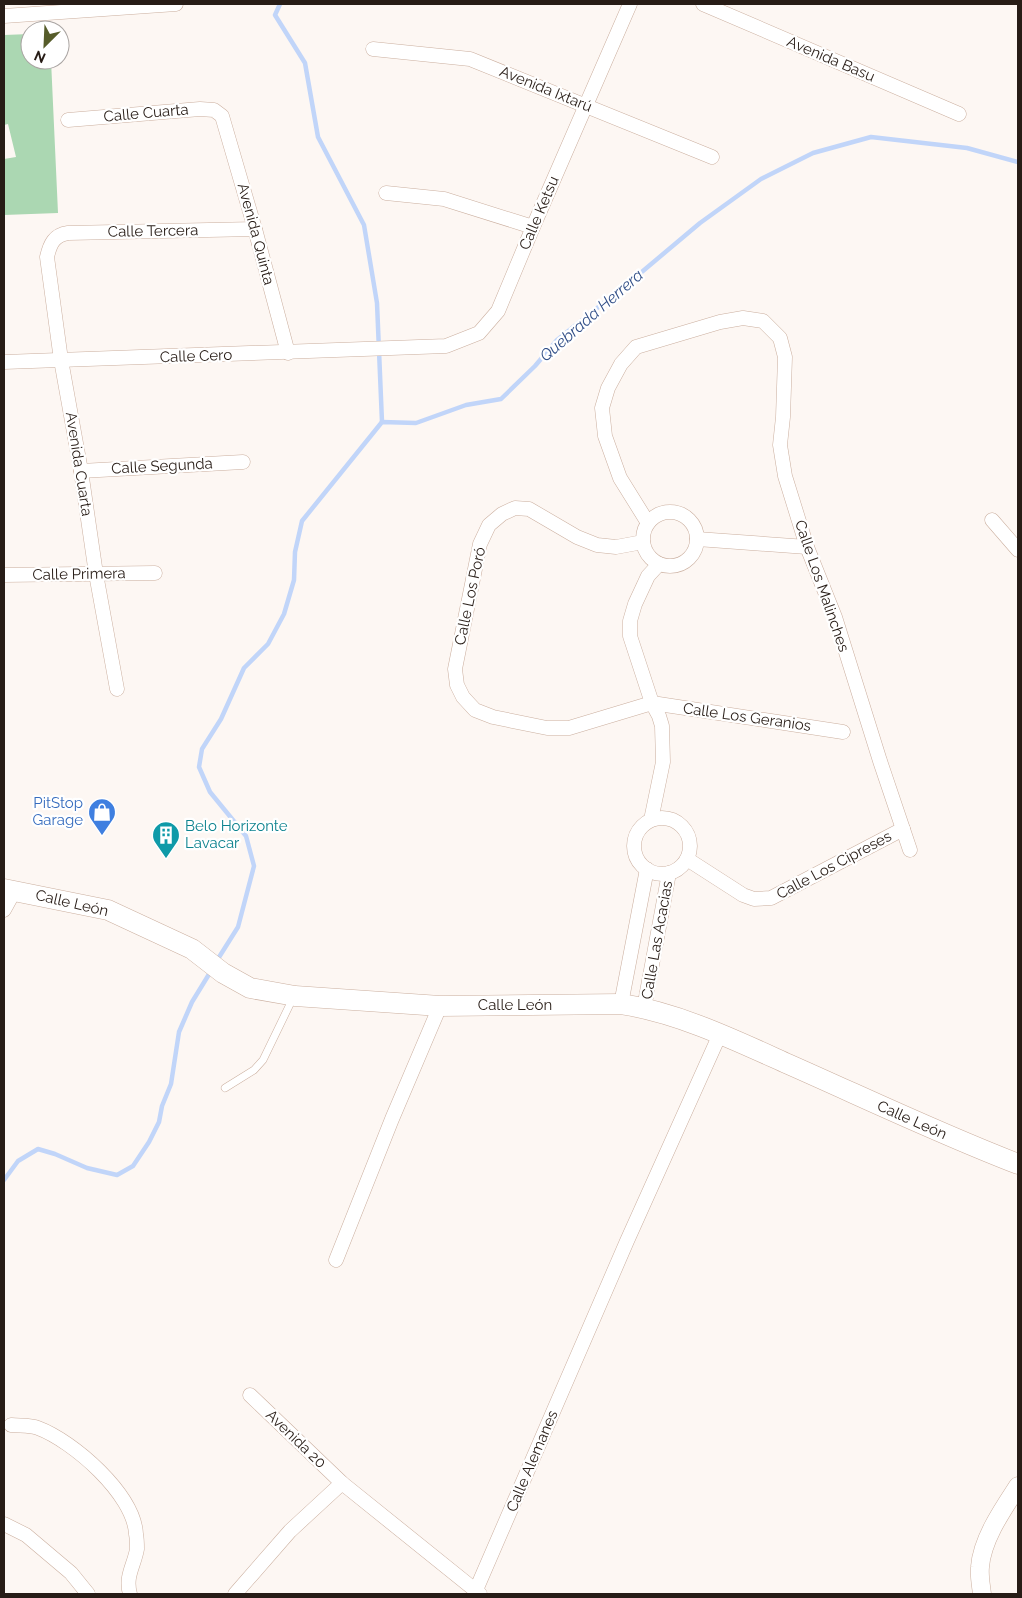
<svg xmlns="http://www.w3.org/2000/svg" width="1022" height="1598" viewBox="0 0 1022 1598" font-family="Raleway,sans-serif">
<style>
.green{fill:#abd7b2}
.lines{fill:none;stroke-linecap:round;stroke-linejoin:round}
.stream{stroke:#c1d5f9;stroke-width:4.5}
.service-casing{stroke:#cbaf9f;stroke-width:8}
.minor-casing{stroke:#cbaf9f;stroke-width:15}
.tertiary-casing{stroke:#cbaf9f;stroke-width:19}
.secondary-casing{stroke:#cbaf9f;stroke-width:21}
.service{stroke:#fff;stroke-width:7}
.minor{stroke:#fff;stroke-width:14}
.tertiary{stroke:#fff;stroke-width:18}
.secondary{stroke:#fff;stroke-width:20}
.labels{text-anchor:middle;stroke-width:4.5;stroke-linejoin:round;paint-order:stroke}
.street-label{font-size:15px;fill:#271c16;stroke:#fff}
.shop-label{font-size:15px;fill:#366cbe;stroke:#fff;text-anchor:end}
.culture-label{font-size:15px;fill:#0d838f;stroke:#fff;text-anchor:start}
.water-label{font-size:16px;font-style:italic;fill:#335088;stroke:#fff}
</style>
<rect width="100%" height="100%" fill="#fdf7f3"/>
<polygon class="green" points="30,34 30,60 51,60 58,213 4,215 4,159 16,157 8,124 4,125 4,35"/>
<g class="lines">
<g class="stream">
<polyline points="280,4 275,15 305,63 318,137 364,225 377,303 382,422"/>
<polyline points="216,962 238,927 254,866 246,836 210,792 199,767 202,749 221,719 244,668 268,644 284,614 294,580 295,552 302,521 382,422 416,423 466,405 501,399 535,366 557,340 631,281 700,223 761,179 813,153 871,137 967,148 1018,162"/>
<polyline points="4,1180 18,1161 38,1149 55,1154 87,1168 117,1175 133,1166 149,1142 159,1122 162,1106 171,1084 179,1032 192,1002 211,971"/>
</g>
<g class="service-casing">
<polyline id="service" points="225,1088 254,1070 263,1060 293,998"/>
</g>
<g class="minor-casing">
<g id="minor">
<polyline points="703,4 959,114"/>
<polyline points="4,16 176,4"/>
<polyline points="373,49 470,59 712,157"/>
<polyline points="68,120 200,109 214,110 222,116 255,229 288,353"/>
<polyline points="386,193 444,199 533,227"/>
<polyline points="4,362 446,346 479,333 498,311 533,227 630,4"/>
<polyline points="81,471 243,462"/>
<circle cx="670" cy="539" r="27"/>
<polyline points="992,520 1018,550"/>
<polyline points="648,523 620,478 605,436 602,408 608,388 621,364 636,347 720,322 743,318 763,321 780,338 785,357 783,417 780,445 785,476 807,547 835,617 880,761 910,850"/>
<polyline points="697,539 807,547"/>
<polyline points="643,542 616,547 597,545 577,537 529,509 515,508 502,514 489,525 480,544 455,669 457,685 463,697 475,710 493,717 547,728 569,728 652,703 843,732"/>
<polyline points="4,575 155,573"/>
<path d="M117 689 96 574 81 471 61 360 47 257C50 244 54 235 68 233L255 229"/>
<circle cx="662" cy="846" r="28"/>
<polyline points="651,820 663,762 662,726 659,716 652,703 630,636 630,621 635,604 648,576 659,564"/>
<polyline points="687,859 743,895 754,899 771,898 903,829"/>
<polyline points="4,910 15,890"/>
<polyline points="621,1004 647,869"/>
<polyline points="644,1008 669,873"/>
<polyline points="336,1260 392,1119 440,1006"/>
<polyline points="250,1395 342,1483 480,1594"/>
<path d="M11 1425C20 1426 30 1425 38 1428 73 1441 134 1494 136 1534 137 1539 137 1545 137 1549 134 1566 125 1576 130 1594"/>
<polyline points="4,1524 26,1535 71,1573 88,1594"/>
<polyline points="476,1590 627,1241 720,1034"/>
<polyline points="235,1594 290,1531 342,1483"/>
</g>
</g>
<g class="tertiary-casing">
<path id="tertiary" d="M982 1594C981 1585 979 1576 980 1567 982 1539 1003 1509 1018 1486"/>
</g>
<g class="secondary-casing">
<path id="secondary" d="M4 889 108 910 192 949 223 973 250 988 295 996 440 1006 621 1004C679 1013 735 1040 788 1064 865 1098 940 1134 1018 1164"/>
</g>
<use href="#service" class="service"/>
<use href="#minor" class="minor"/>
<use href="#tertiary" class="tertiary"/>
<use href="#secondary" class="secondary"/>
</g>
<defs>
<g id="shop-pin" transform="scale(1.4375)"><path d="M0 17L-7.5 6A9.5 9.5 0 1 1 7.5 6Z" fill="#3f7fe0" stroke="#fff"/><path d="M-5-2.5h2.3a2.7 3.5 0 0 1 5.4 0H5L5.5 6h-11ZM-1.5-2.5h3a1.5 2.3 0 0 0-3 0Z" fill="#fff"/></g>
<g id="building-pin" transform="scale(1.4375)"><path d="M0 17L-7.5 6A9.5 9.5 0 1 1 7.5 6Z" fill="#0f9aa8" stroke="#fff"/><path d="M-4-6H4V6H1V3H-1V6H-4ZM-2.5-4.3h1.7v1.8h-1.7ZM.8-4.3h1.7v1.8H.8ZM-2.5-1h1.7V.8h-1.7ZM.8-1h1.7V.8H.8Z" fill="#fff"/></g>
</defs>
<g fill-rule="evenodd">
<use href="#shop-pin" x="102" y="812"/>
<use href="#building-pin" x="166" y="835"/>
</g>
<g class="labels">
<g class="street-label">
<text transform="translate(831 59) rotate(23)" y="5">Avenida Basu</text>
<text transform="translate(546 89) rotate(22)" y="5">Avenida Ixtarú</text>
<text transform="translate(146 113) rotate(-5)" y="5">Calle Cuarta</text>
<text transform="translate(539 213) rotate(-67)" y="5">Calle Ketsu</text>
<text transform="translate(153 231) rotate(-1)" y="5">Calle Tercera</text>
<text transform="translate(256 234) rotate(75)" y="5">Avenida Quinta</text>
<text transform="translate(196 356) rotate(-2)" y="5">Calle Cero</text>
<text transform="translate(79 464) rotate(81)" y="5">Avenida Cuarta</text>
<text transform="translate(162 466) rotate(-3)" y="5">Calle Segunda</text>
<text transform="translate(79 574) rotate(-1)" y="5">Calle Primera</text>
<text transform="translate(822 586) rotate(71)" y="5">Calle Los Malinches</text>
<text transform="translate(470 596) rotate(-78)" y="5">Calle Los Poró</text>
<text transform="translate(747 717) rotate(8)" y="5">Calle Los Geranios</text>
<text transform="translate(834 865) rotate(-28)" y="5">Calle Los Cipreses</text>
<text transform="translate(72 903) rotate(13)" y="5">Calle León</text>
<text transform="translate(657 940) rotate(-80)" y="5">Calle Las Acacias</text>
<text x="515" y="1010">Calle León</text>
<text transform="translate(912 1120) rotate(24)" y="5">Calle León</text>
<text transform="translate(296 1439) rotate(44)" y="5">Avenida 20</text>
<text transform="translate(532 1461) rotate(-67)" y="5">Calle Alemanes</text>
</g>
<g class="shop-label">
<text x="83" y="808">PitStop<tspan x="83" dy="17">Garage</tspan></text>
</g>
<g class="culture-label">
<text x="185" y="831">Belo Horizonte<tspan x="185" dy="17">Lavacar</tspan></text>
</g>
<g class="water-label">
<text transform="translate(591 315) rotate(-41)" y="6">Quebrada Herrera</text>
</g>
</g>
<rect width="1022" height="1598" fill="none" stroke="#271c16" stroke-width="10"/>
<g transform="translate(45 45) rotate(204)"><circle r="24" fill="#ffffff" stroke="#a9a4a2"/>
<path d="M0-4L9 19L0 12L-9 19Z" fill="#565c2a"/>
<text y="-8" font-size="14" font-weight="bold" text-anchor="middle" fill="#271c16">N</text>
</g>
</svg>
